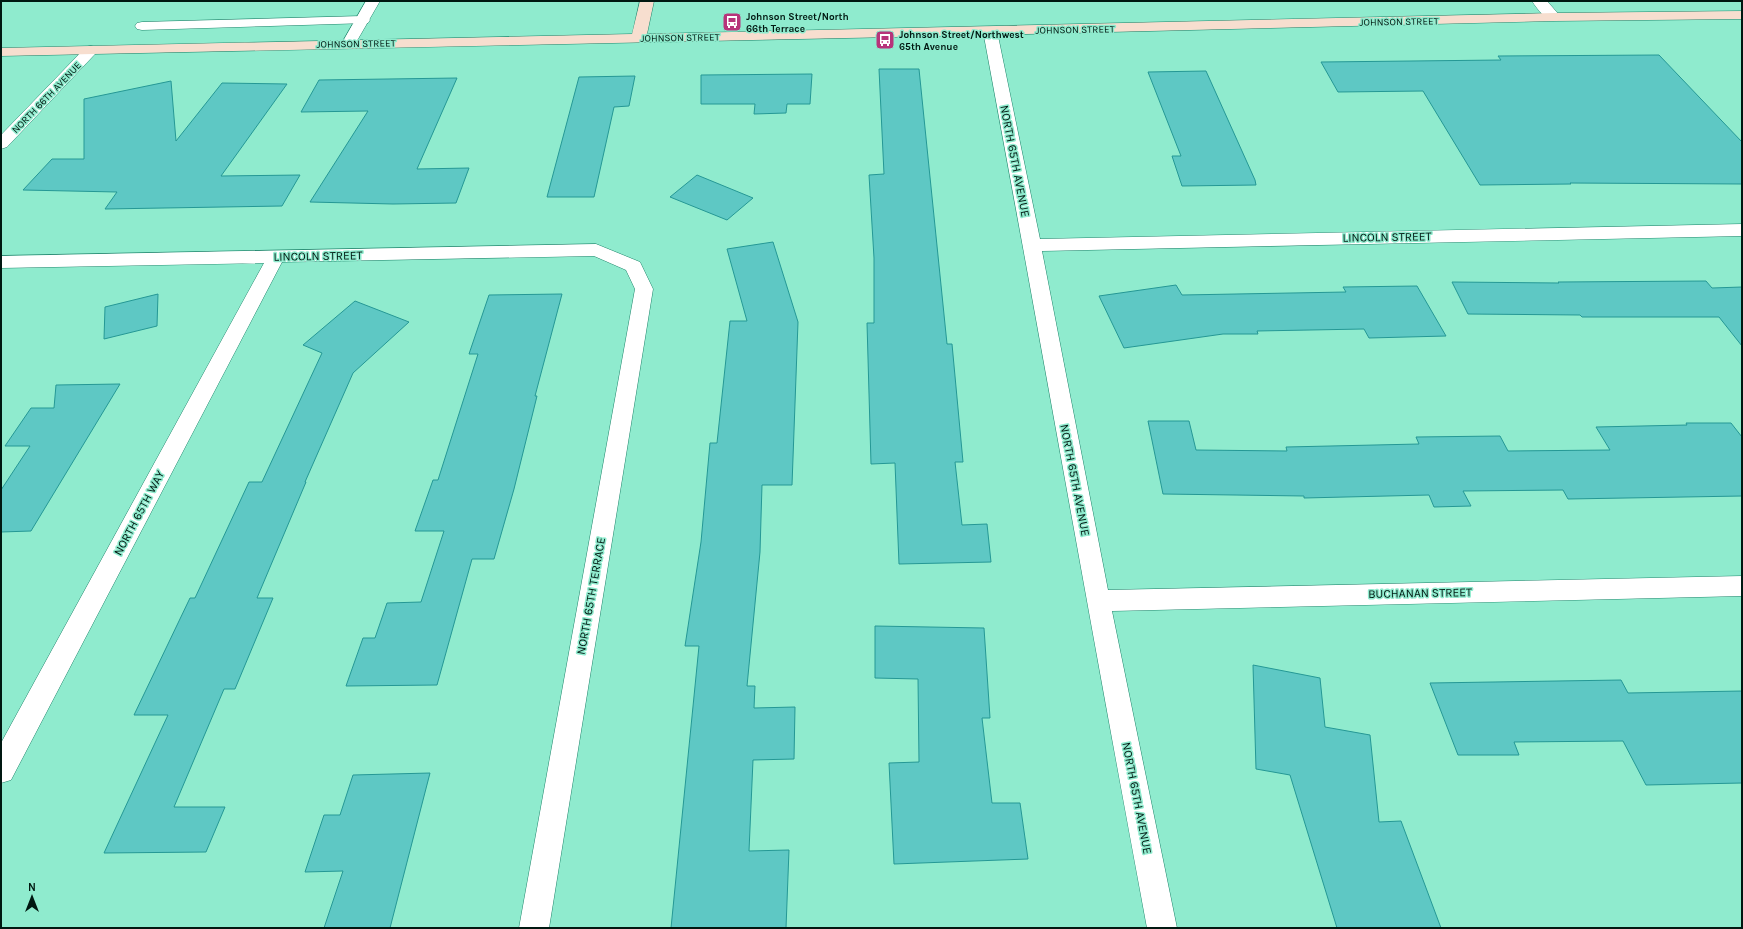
<svg xmlns="http://www.w3.org/2000/svg" width="1743" height="929" viewBox="0 0 1743 929" font-family="Karla,sans-serif">
<style>
.building{fill:#5ec8c4;stroke:#259895}
.lines{fill:none;stroke-linecap:round;stroke-linejoin:round}
.lane-casing{stroke:#1f846b;stroke-width:1}
.street-casing{stroke:#1f846b;stroke-width:1}
.secondary-casing{stroke:#1f846b;stroke-width:1}
.lane{fill:#fff;fill-rule:evenodd}
.street{fill:#fff;fill-rule:evenodd}
.secondary{fill:#f7decf;fill-rule:evenodd}
.labels{text-anchor:middle;stroke-width:3;stroke-linejoin:round;paint-order:stroke}
.far-poi-label{font-size:10px;font-weight:bold;fill:#001811;stroke:#8febce;text-anchor:start}
.far-street-label{font-size:10px;fill:#001811;stroke:#8febce}
.street-label{font-size:12px;fill:#001811;stroke:#8febce}
</style>
<rect width="100%" height="100%" fill="#8febce"/>
<g class="building">
<polygon points="1659,55 1742,142 1742,184 1570,183 1571,184 1480,185 1423,91 1338,92 1321,62 1501,60 1498,56"/>
<polygon points="879,69 919,69 947,344 952,344 963,462 955,462 962,525 987,524 991,562 899,564 895,463 871,464 867,323 874,323 874,258 869,175 884,174"/>
<polygon points="1206,71 1255,180 1256,185 1182,186 1172,156 1181,156 1148,72"/>
<polygon points="812,74 810,104 787,104 786,113 754,114 755,104 701,104 701,75"/>
<polygon points="635,76 629,106 614,107 594,197 547,197 579,77"/>
<polygon points="457,78 417,169 469,168 456,203 393,204 310,202 368,111 301,112 319,80"/>
<polygon points="171,81 176,141 222,83 287,84 221,176 300,175 282,206 105,209 117,192 23,190 52,159 84,159 84,99"/>
<polygon points="697,175 753,198 727,220 670,197"/>
<polygon points="773,242 798,322 792,485 762,485 760,552 747,686 755,686 754,708 795,707 794,759 753,760 749,851 789,850 786,928 671,928 699,646 685,646 701,542 710,443 717,443 730,321 747,321 727,249"/>
<polygon points="1706,281 1712,288 1742,287 1742,346 1719,317 1582,317 1580,315 1468,314 1452,282 1559,283 1558,282"/>
<polygon points="1176,285 1182,295 1346,292 1343,287 1417,286 1446,336 1369,338 1364,329 1257,331 1258,334 1223,334 1124,348 1099,296"/>
<polygon points="158,294 157,326 104,339 105,307"/>
<polygon points="562,294 535,396 537,396 514,489 494,559 472,559 437,685 346,686 363,638 375,638 387,603 421,602 444,531 415,531 433,480 438,480 478,354 469,354 489,295"/>
<polygon points="355,301 409,322 353,373 305,482 306,482 257,598 273,598 235,689 224,689 174,807 225,807 206,852 104,853 168,715 134,715 190,598 195,598 249,482 262,482 322,353 303,345"/>
<polygon points="120,384 31,531 1,532 1,490 30,446 5,446 31,408 54,408 56,385"/>
<polygon points="1148,421 1189,421 1196,450 1287,451 1286,447 1419,444 1416,437 1500,436 1508,451 1610,450 1596,427 1687,425 1686,423 1731,423 1742,437 1742,496 1568,499 1563,490 1463,491 1471,506 1434,507 1429,495 1304,498 1304,496 1163,494"/>
<polygon points="875,626 984,628 990,718 982,718 992,803 1020,803 1028,859 894,864 889,763 919,762 918,679 875,678"/>
<polygon points="1253,665 1320,678 1325,727 1370,735 1379,822 1401,821 1441,928 1337,928 1290,775 1256,769"/>
<polygon points="1621,680 1628,693 1742,691 1742,783 1646,785 1623,741 1514,742 1519,755 1458,755 1430,683"/>
<polygon points="430,773 390,928 324,928 343,871 305,872 324,815 340,815 353,775"/>
</g>
<g class="lines">
<g class="lane-casing">
<polygon id="lane" points="363,16 368,17 370,20 368,23 142,30 137,29 135,26 137,23 142,22"/>
</g>
<g class="street-casing">
<g id="street">
<polygon points="366,1 380,1 354,46 349,47 344,46 342,43"/>
<path d="M1532 1H1547L1561 17 1559 20C1547 23 1538 10 1532 1Z"/>
<path d="M990 27 995 28 997 31 1040 239 1742 224V236L1042 251 1108 590 1742 576V596L1112 611 1177 928H1147C1091 629 1039 330 983 31L985 28Z"/>
<polygon points="91,46 96,47 98,50 96,53 7,147 1,149 1,135 86,47"/>
<polygon points="596,244 640,262 653,289 549,928 519,928 635,289 626,270 594,256 282,262 11,780 1,783 1,743 264,263 1,268 1,256"/>
</g>
</g>
<g class="secondary-casing">
<polygon id="secondary" points="640,1 654,1 647,34 1554,13 1742,11 1742,19 1554,21 990,35 1,56 1,48 632,34"/>
</g>
<use href="#lane" class="lane"/>
<use href="#street" class="street"/>
<use href="#secondary" class="secondary"/>
</g>
<defs>
<g id="bus-square" transform="scale(1)"><rect x="-9" y="-9" width="18" height="18" rx="4" fill="#b7337a" stroke="#8febce"/><path d="M-5-6H5V4H4V6H2V4H-2V6H-4V4H-5ZM-3.5-4V0h7V-4ZM-3.5 1.2v1.5H-2V1.2ZM2 1.2v1.5H3.5V1.2Z" fill="#fff"/></g>
</defs>
<g fill-rule="evenodd">
<use href="#bus-square" x="732" y="22"/>
<use href="#bus-square" x="885" y="40"/>
</g>
<g class="labels">
<g class="far-poi-label">
<text x="746" y="20">Johnson Street/North<tspan x="746" dy="12">66th Terrace</tspan></text>
<text x="899" y="38">Johnson Street/Northwest<tspan x="899" dy="12">65th Avenue</tspan></text>
</g>
<g class="far-street-label">
<text transform="translate(1399 21) rotate(-1)" y="4">JOHNSON STREET</text>
<text transform="translate(1075 29) rotate(-1)" y="4">JOHNSON STREET</text>
<text transform="translate(680 37) rotate(-1)" y="4">JOHNSON STREET</text>
<text transform="translate(356 43) rotate(-1)" y="4">JOHNSON STREET</text>
<text transform="translate(46 97) rotate(-46)" y="4">NORTH 66TH AVENUE</text>
</g>
<g class="street-label">
<text transform="translate(1015 161) rotate(79)" y="4">NORTH 65TH AVENUE</text>
<text transform="translate(1387 237) rotate(-1)" y="4">LINCOLN STREET</text>
<text transform="translate(318 256) rotate(-1)" y="4">LINCOLN STREET</text>
<text transform="translate(1075 480) rotate(79)" y="4">NORTH 65TH AVENUE</text>
<text transform="translate(139 513) rotate(-62)" y="4">NORTH 65TH WAY</text>
<text transform="translate(1420 593) rotate(-1)" y="4">BUCHANAN STREET</text>
<text transform="translate(591 596) rotate(-80)" y="4">NORTH 65TH TERRACE</text>
<text transform="translate(1137 798) rotate(79)" y="4">NORTH 65TH AVENUE</text>
</g>
</g>
<rect width="1743" height="929" fill="none" stroke="#001811" stroke-width="4"/>
<g transform="translate(32 897)" stroke="#8febce" stroke-width="3" paint-order="stroke">
<path d="M0-3L7 15L0 10L-7 15Z" fill="#001811"/>
<text y="-6" font-size="11" font-weight="bold" text-anchor="middle" fill="#001811">N</text>
</g>
</svg>
